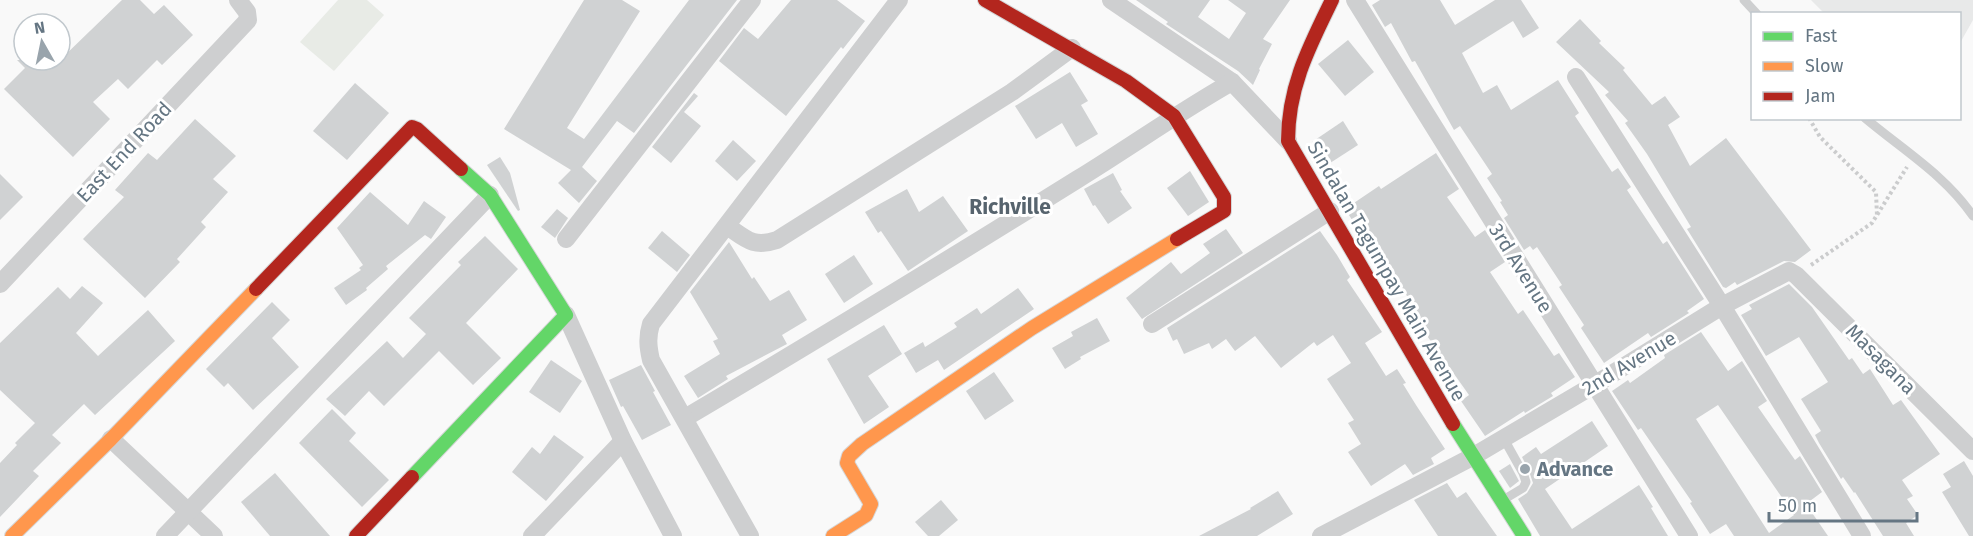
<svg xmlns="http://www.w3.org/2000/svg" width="1973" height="536" viewBox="0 0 1973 536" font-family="'Fira Sans',sans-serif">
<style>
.built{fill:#e8e9e9}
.green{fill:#e8ebe6}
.building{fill:#d0d2d3;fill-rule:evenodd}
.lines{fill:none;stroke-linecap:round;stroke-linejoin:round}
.fast-casing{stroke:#d5d6d7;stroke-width:16}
.slow-casing{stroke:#d5d6d7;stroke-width:16}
.jam-casing{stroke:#d5d6d7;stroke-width:16}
.path{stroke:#cbcccd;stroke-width:4;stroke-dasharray:3 3;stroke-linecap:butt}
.lane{stroke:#cecfd0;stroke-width:9}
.street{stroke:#cecfd0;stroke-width:18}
.fast{stroke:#63d668;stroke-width:14}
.slow{stroke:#ff974d;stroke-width:14}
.jam{stroke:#b3261e;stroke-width:14}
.poi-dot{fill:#99a4ac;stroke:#fff;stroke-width:2}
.labels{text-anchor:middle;stroke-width:6;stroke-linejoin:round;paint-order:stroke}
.street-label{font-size:20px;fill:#657683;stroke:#fff}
.poi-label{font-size:20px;font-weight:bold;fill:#657683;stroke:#fff;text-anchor:start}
.neighbourhood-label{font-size:21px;font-weight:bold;fill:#57646e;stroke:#fff}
</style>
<rect width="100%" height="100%" fill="#f9f9f9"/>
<polygon class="built" points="1811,0 1973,0 1973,20 1960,43 1960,14 1824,13"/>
<polygon class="green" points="338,0 367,0 384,15 334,71 300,42"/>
<g class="building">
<polygon points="122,0 140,0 154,14 164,5 193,35 162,65 157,60 128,89 118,79 93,102 110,119 73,157 4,89 25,68 17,60 60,60"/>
<polygon points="584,0 622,0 640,11 567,128 584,139 689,0 737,0 634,133 617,121 582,167 597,181 579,203 558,183 571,170 504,129"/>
<polygon points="791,0 837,0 865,21 843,49 841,47 786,116 719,61 744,28 758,39"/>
<polygon points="1136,0 1210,0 1198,17 1229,39 1246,13 1228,0 1290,0 1263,39 1272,44 1259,69 1260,70 1253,85 1238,71 1166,24 1168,22"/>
<polygon points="1380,0 1440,0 1455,25 1495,0 1521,0 1539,28 1523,38 1513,21 1462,53 1483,93 1497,85 1511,110 1558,80 1579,113 1575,116 1612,172 1618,168 1631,187 1627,190 1663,244 1667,241 1704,299 1687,311 1689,313 1651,337 1648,333 1604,363 1581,328 1584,325 1559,287 1562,285 1537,247 1533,250 1530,246 1524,250 1504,218 1508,215 1500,202 1502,201 1487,178 1492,174 1460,126 1454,130 1415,61 1412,62 1391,23 1385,27 1372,5"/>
<polygon points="1580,19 1601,41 1599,43 1625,68 1623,70 1652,105 1665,96 1680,117 1668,125 1690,166 1726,138 1811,250 1795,262 1784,261 1737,285 1735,282 1726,288 1723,287 1687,229 1691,227 1647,154 1625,123 1628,121 1605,95 1609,92 1556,42"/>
<polygon points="1348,40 1374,72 1345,96 1318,64"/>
<polygon points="1070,72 1088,101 1081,105 1098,134 1076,147 1062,123 1036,139 1015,106"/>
<polygon points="355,83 389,113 347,160 313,131"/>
<polygon points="694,93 698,96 684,112 701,126 671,163 652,147"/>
<polygon points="195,119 236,156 213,179 228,192 201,222 206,227 177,259 180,262 145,298 83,239 124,197 115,190 148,153 157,160"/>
<polygon points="1343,121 1358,145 1327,165 1312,142"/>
<polygon points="733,140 756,161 737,181 715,161"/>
<polygon points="1436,153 1459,189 1447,197 1475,237 1485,230 1505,262 1490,272 1518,314 1523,310 1554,356 1559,353 1575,377 1551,393 1553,396 1525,413 1524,411 1485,436 1461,401 1469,395 1408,309 1413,305 1397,281 1399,280 1374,243 1369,246 1345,209 1379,186 1381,189"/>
<polygon points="500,157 510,173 520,210 518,211 487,165"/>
<polygon points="1190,171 1209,202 1188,216 1167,188"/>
<polygon points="1113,173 1122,190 1120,191 1132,208 1108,224 1095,205 1093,206 1084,189"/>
<polygon points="0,174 23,197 0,220"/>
<polygon points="907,189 919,212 943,196 968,231 908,271 881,231 878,233 865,212"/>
<polygon points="370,192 408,225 424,201 446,217 431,239 425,235 386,266 388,269 366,288 367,290 346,305 334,288 361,270 359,268 363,265 337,228"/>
<polygon points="557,209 568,218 555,238 541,227"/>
<polygon points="1226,229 1243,253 1142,319 1126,298 1171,262 1181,274 1210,253 1203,244"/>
<polygon points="662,231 690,255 677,272 648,248"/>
<polygon points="1320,231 1337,255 1350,277 1347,280 1382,332 1365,343 1386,376 1397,369 1406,383 1403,384 1416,405 1445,449 1431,458 1434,464 1413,475 1405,464 1371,486 1348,452 1361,444 1348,423 1354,420 1327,379 1351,363 1333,335 1317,346 1314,342 1281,368 1255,336 1235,351 1226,339 1212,349 1209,343 1184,354 1177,339 1173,341 1167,328"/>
<polygon points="485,236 518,269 466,323 501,358 473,385 439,351 384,406 369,391 345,416 326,399 387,341 403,358 426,334 409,318 461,265 458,262"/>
<polygon points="729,242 752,279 754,277 770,301 789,290 807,320 782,335 787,344 726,376 728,379 698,398 684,376 720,354 713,341 718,339 690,292"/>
<polygon points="854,255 873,284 844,303 825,274"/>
<polygon points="1789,284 1812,307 1849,360 1852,358 1863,374 1870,369 1893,405 1901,400 1940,454 1902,480 1913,496 1907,499 1918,515 1906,523 1914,536 1883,536 1855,492 1854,493 1843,477 1841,479 1819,443 1815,435 1821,431 1801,399 1828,382 1799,337 1766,356 1741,315 1752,309 1749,305"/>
<polygon points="82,286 103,303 76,333 98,356 148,310 175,341 95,415 84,404 52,435 61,443 33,471 39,476 0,517 0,463 17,445 15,443 35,423 0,390 0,343 58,287 70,299"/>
<polygon points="1018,288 1034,309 944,370 938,360 916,373 904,353 923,342 925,347 957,327 954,323 977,308 981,314"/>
<polygon points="272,302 290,320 272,338 299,367 253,410 228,383 224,387 206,369"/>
<polygon points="1097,318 1110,341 1080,357 1081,359 1065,369 1052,348 1073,336 1071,332"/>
<polygon points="884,325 902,354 868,376 889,407 864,424 827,359"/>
<path d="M1701 332 1728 371 1742 361 1767 401 1758 407 1795 460 1800 456 1822 492 1806 504 1828 536H1734L1726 524 1710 534 1690 503 1692 502 1641 428 1638 430 1612 391 1628 380 1630 383 1665 358 1664 355ZM1718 405 1794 515 1769 533 1696 419Z"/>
<polygon points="551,360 582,381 560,413 529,392"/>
<polygon points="641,365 655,391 653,392 671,425 642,440 623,406 621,407 609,380"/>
<polygon points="994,372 1014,401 985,420 966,391"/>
<polygon points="332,409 356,433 349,441 389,480 362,507 299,443"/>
<polygon points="1592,421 1608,446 1545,489 1572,529 1639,485 1653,507 1651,508 1668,536 1540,536 1518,499 1527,493 1533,483 1529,471 1522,457 1536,447 1541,454"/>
<polygon points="554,435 584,457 546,501 512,472 532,447 540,454"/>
<polygon points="1964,461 1973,476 1973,536 1969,536 1942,492 1951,487 1943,474"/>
<polygon points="1510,464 1519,481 1510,488 1499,471"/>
<polygon points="275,473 330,536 270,536 241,502"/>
<polygon points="1447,483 1457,498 1466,492 1497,536 1438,536 1414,500"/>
<polygon points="1278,491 1293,514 1257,536 1199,536 1251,509 1250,508"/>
<polygon points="941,500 958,520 939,536 928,536 915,522"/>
</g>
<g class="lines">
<g class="fast-casing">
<g id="fast">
<polyline points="1453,424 1524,536"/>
<polyline points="412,477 566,315 490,195 461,169"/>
</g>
</g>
<g class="slow-casing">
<g id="slow">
<polyline points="12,536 111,439 256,289"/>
<polyline points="833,536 866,515 871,504 847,463 849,456 862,444 1032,328 1177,239"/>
</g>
</g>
<g class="jam-casing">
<g id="jam">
<polyline points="985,0 1126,81 1174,116 1224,197 1224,211 1177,239"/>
<path d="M1332 0C1309 47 1288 87 1288 141L1453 424"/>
<polyline points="256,289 412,127 417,129 461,169"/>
<polyline points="356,536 412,477"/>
</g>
</g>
<g class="path">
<polyline points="1809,118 1820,137 1876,192 1877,216"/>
<polyline points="1811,265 1872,223 1907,167"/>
</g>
<g class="lane">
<polyline points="1744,0 1757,14"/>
<path d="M1865 118C1903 150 1945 175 1973 216"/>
<polyline points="1503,500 1523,488 1526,482 1523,473 1504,439"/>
</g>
<g class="street">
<polyline points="1111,0 1232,82 1288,141"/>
<polyline points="1355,0 1689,536"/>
<polyline points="1576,77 1722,306 1862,536"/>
<path d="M727 226C746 239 753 248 777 240L1012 92 1072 48"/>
<polyline points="566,239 752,0"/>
<polyline points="0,284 248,20 247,12 238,0"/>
<polyline points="566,315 623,441 673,536"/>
<polyline points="1152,324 1330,211"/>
<path d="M685 418C817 340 948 260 1078 179 1130 147 1179 112 1232 82"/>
<polyline points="111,439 214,536"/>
<polyline points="165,536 490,195"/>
<polyline points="532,536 623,441"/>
<path d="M750 536 651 360C648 347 647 337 651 324L899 0"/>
<polyline points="1321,536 1472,457 1594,385 1722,306 1789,271 1796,275 1973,451"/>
</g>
<use href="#fast" class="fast"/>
<use href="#slow" class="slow"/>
<use href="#jam" class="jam"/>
</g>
<circle class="poi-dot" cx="1525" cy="469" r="6"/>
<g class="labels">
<g class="street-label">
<text transform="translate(124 152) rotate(-47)" y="7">East End Road</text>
<text transform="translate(1521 268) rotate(58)" y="7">3rd Avenue</text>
<text transform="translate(1387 271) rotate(60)" y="7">Sindalan Tagumpay Main Avenue</text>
<text transform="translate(1881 359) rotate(45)" y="7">Masagana</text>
<text transform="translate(1629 363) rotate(-31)" y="7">2nd Avenue</text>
</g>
<g class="poi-label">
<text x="1537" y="476">Advance</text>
</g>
<g class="neighbourhood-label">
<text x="1010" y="214">Richville</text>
</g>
</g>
<rect x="1751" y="12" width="210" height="108" fill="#ffffff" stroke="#c1c8cd" stroke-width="1.5"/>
<rect x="1763" y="32" width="30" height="9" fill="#63d668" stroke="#c1c8cd" stroke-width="1.5"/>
<text x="1805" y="42" font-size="18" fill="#657683">Fast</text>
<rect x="1763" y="62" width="30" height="9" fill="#ff974d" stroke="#c1c8cd" stroke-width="1.5"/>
<text x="1805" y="72" font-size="18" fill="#657683">Slow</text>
<rect x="1763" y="92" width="30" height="9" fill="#b3261e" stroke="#c1c8cd" stroke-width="1.5"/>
<text x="1805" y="102" font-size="18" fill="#657683">Jam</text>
<g transform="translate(42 42) rotate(351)"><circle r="28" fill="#ffffff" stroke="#c1c8cd" stroke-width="1.5"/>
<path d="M0-4.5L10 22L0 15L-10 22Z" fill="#99a4ac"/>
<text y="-9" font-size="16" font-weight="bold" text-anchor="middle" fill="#657683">N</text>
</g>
<path d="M1769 512v9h148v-9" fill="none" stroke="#657683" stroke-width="3"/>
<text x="1778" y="512" font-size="18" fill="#657683" stroke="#ffffff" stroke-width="4.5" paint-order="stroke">50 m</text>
</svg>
